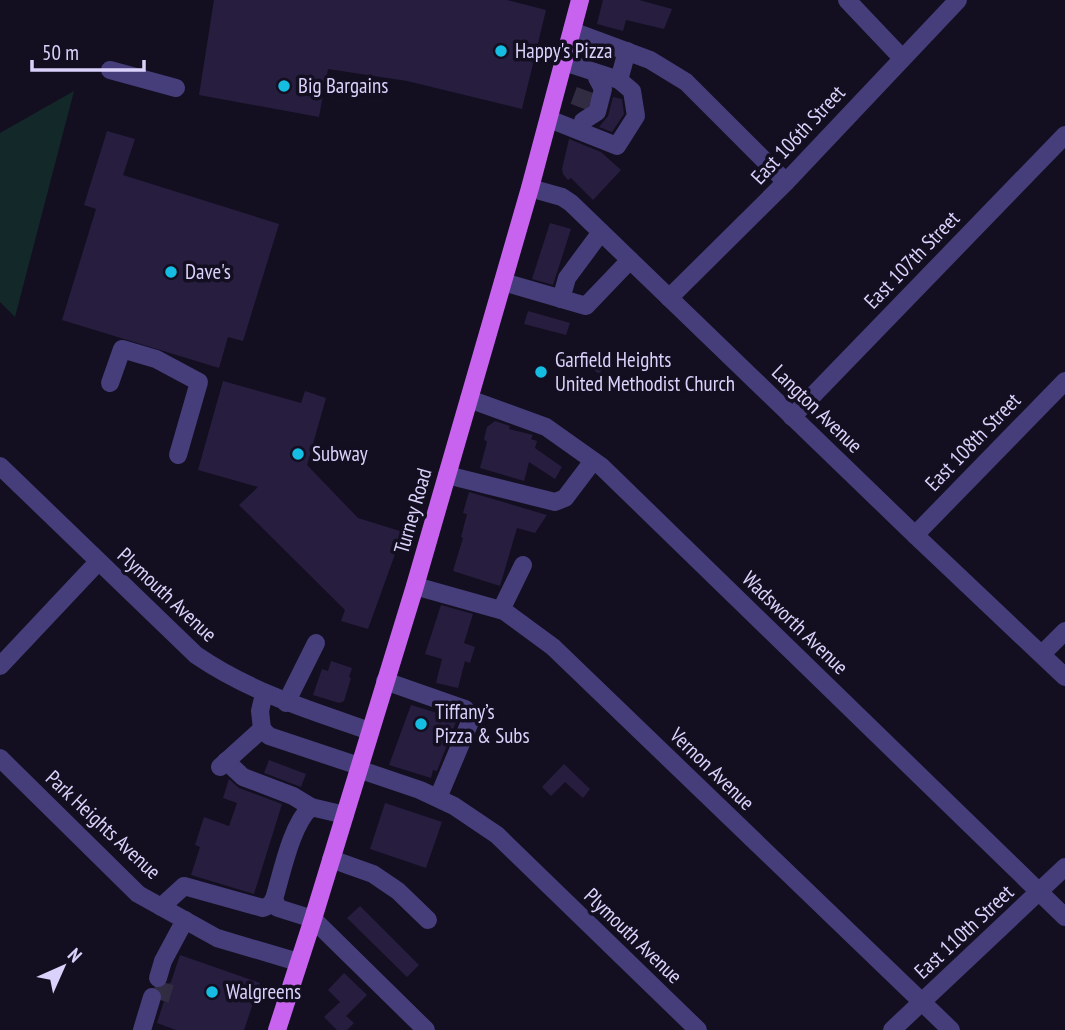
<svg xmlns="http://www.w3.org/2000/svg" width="1065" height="1030" viewBox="0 0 1065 1030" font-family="'PT Sans Narrow',sans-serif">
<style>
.green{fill:#132829}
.building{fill:#271d3f}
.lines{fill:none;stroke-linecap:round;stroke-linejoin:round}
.minor-tunnel{stroke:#312c41;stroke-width:18;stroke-dasharray:18 9;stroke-linecap:butt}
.minor{stroke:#463e7a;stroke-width:18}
.major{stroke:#c863f0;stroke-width:18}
.poi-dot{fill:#16bde3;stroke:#130f20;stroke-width:2.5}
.labels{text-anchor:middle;stroke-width:7;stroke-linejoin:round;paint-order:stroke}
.poi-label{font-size:21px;fill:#dad2fb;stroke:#130f20;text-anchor:start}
.street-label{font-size:21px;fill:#dad2fb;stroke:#130f20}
</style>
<rect width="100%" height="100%" fill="#130f20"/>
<polygon class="green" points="74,91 15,317 0,302 0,133"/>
<g class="building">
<polygon points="214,0 507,0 546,10 522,109 407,81 328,69 319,117 199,95"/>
<polygon points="603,0 639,0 672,9 664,29 626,20 623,31 597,24"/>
<polygon points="613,97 622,99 624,114 612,132 599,127 608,116"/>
<polygon points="107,131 135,139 123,175 279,224 243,341 228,337 219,368 62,320 96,209 84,205"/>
<polygon points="569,139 601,152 621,170 593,200 571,178 568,180 563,174 562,169"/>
<polygon points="550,223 571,229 553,285 532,279"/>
<polygon points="528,311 570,323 566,335 524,324"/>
<polygon points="597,349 610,359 599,374 586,364"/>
<polygon points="223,381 301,403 305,391 326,398 307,465 358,518 403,532 368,629 341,621 345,610 239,505 258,487 198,470"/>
<polygon points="495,421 510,426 509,429 533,435 531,439 537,441 535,448 562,467 555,479 529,462 524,481 480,468 487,442 484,439 487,427"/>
<polygon points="469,492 547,515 535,533 517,528 500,586 453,571 463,538 461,537 467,514 463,513"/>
<polygon points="441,605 473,614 464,643 475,647 470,663 465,661 458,688 436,683 442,659 425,654"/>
<polygon points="331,661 352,668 349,677 351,678 344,701 339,703 313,695 322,669 328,671"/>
<polygon points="411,705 457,719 437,771 433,770 431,778 389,765"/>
<polygon points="269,760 306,774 301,787 264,773"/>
<polygon points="564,764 590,789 583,798 565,782 551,796 542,787"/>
<polygon points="229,779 239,788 282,804 254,894 191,875 200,847 195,845 204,817 229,826 237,803 223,798"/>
<polygon points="385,803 442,822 426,868 370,849"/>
<polygon points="360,906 419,965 407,977 347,918"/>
<polygon points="180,955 260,983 244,1030 176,1030 157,1023 164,1001 160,989 171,982"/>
<polygon points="344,973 367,995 346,1016 354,1023 347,1030 337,1030 324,1017 340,1002 328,990"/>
</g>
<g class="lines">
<g class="minor-tunnel">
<polyline points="579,107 588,83"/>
<polyline points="160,1000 166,980"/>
</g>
<g class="minor">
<polyline points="847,0 902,58"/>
<polyline points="572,31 650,60 686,82 786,182"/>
<polyline points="564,62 619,80"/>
<polyline points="110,70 176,88"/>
<polyline points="549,119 617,146 636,116 632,91 619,80 627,51"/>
<polyline points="583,121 597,112 603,89 597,78"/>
<polyline points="530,188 562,197 571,203 915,535 1065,677"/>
<polyline points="503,282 586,306 630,260"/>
<polyline points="669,298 786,182 958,0"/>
<polyline points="561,299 567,278 601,232"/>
<polyline points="110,383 122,349 156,359 199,382 178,455"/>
<polyline points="469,399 546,427 601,466 1065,917"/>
<polyline points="792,417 1065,135"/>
<path d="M0 466 196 655C250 692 309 710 370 731"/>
<polyline points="447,475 555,502 565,498 593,461"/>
<polyline points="915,535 1065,381"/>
<polyline points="415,586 504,611 553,647 951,1030"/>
<polyline points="501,610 523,565"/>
<polyline points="1042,654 1065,631"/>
<polyline points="0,666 98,562"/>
<polyline points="385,681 465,709 472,717 438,798"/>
<polyline points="286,703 316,643"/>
<polyline points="262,729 269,736 359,766"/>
<polyline points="0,758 138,894 217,938 298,962"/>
<polyline points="226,761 243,777 293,796 311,807"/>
<polyline points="220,767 262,729 260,711 264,694"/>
<polyline points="358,769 420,790 454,806 497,835 698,1030"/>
<path d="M345 815 311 807C291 825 282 873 274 899L278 908 313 919 426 1030"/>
<polyline points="331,859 373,874 398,891 428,920"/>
<polyline points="161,907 184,886 263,908 270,905 274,899"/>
<polyline points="158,978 163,961 185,920"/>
<polyline points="142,1030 152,997"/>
<polyline points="892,1030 1065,867"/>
</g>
<polyline class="major" points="277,1030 313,919 415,586 530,188 580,0"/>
</g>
<g class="poi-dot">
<circle cx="501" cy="51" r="7"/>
<circle cx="284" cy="86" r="7"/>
<circle cx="171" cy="272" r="7"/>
<circle cx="541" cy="372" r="7"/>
<circle cx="298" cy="454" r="7"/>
<circle cx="421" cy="724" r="7"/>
<circle cx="212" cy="992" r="7"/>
</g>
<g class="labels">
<g class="poi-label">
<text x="515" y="58">Happy's Pizza</text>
<text x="298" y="93">Big Bargains</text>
<text x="185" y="279">Dave's</text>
<text x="555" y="367">Garfield Heights<tspan x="555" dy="24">United Methodist Church</tspan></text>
<text x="312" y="461">Subway</text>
<text x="435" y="719">Tiffany’s<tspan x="435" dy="24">Pizza &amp; Subs</tspan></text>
<text x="226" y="999">Walgreens</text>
</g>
<g class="street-label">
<text transform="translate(798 135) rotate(-47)" y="7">East 106th Street</text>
<text transform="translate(912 260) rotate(-46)" y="7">East 107th Street</text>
<text transform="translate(817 409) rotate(44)" y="7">Langton Avenue</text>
<text transform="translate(973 442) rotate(-46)" y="7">East 108th Street</text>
<text transform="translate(413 511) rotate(-74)" y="7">Turney Road</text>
<text transform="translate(167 595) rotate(43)" y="7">Plymouth Avenue</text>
<text transform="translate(795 623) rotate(44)" y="7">Wadsworth Avenue</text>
<text transform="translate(712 769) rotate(44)" y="7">Vernon Avenue</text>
<text transform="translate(103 825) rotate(43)" y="7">Park Heights Avenue</text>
<text transform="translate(964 932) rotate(-43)" y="7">East 110th Street</text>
<text transform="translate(633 936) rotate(44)" y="7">Plymouth Avenue</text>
</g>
</g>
<g transform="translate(63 967) rotate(45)" stroke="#130f20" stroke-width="5" paint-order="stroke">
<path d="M0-5L12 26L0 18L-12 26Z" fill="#dad2fb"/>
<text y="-10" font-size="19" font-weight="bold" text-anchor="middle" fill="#dad2fb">N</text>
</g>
<path d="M32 60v10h112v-10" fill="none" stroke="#dad2fb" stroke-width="3.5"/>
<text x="42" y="60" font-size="21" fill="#dad2fb" stroke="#130f20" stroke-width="5" paint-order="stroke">50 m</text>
</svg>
